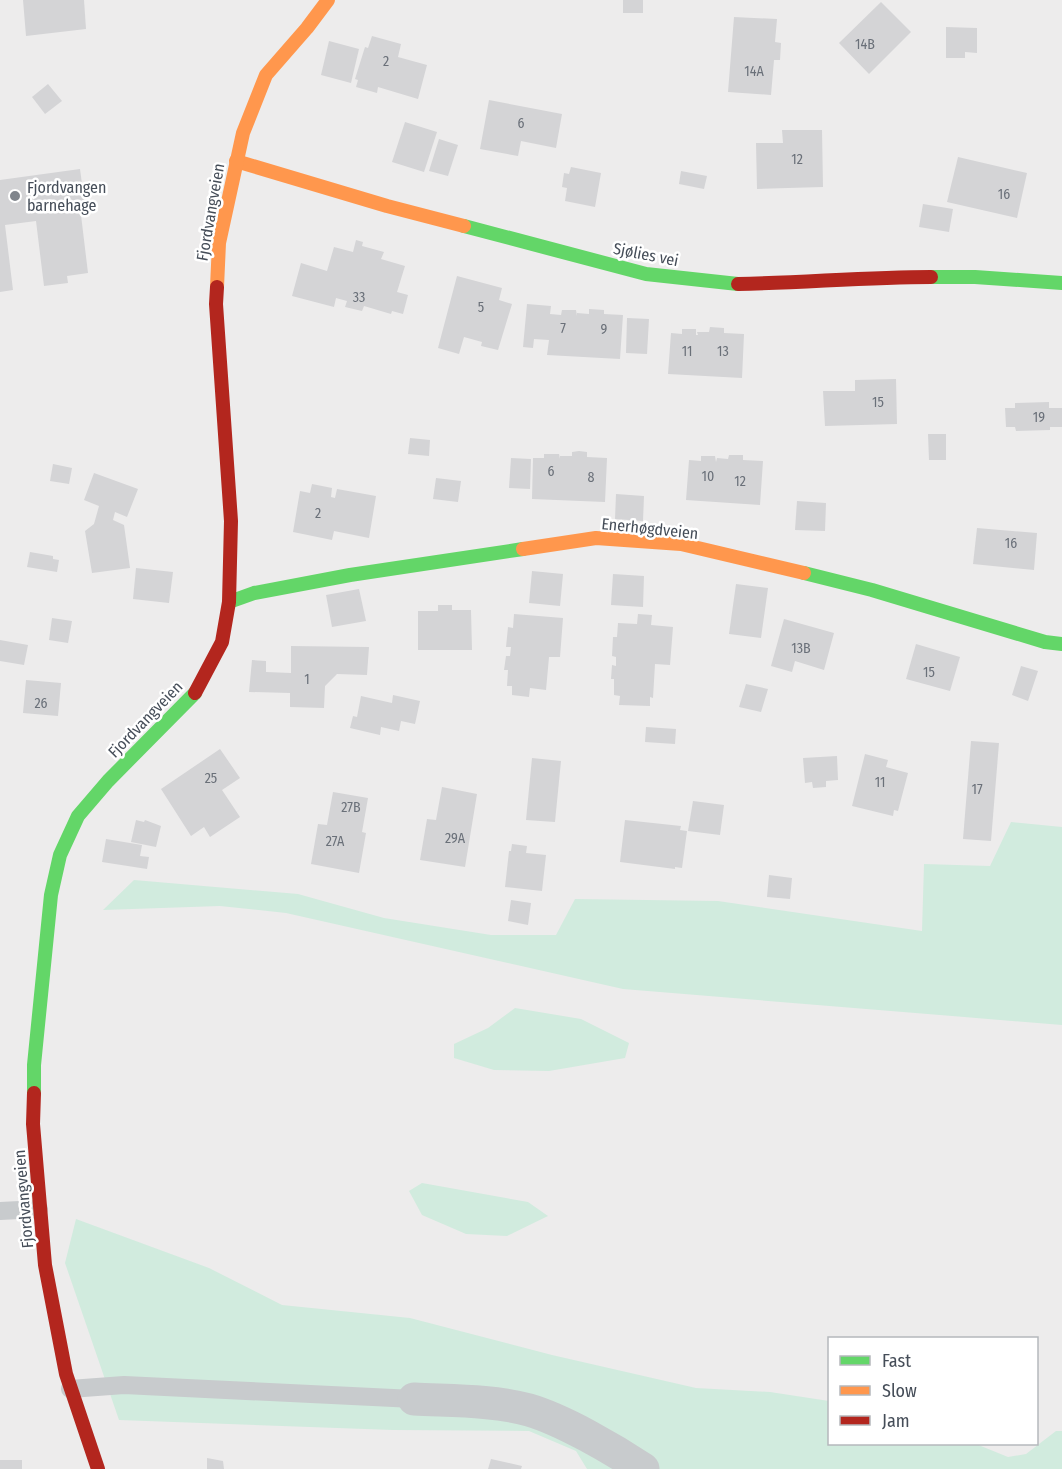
<svg xmlns="http://www.w3.org/2000/svg" width="1062" height="1469" viewBox="0 0 1062 1469" font-family="'Fira Sans Condensed',sans-serif">
<style>
.green{fill:#d1ebde}
.building{fill:#d4d4d6}
.lines{fill:none;stroke-linecap:round;stroke-linejoin:round}
.lane{stroke:#c8cbcd;stroke-width:18}
.street{stroke:#c8cbcd;stroke-width:33}
.fast{stroke:#63d668;stroke-width:14}
.slow{stroke:#ff974d;stroke-width:14}
.jam{stroke:#b3261e;stroke-width:14}
.poi-dot{fill:#80858c;stroke:#fff;stroke-width:2}
.labels{text-anchor:middle;stroke-width:5;stroke-linejoin:round;paint-order:stroke}
.number-label{font-size:14px;fill:#6a7079}
.poi-label{font-size:16px;fill:#454d58;stroke:#fff;text-anchor:start}
.street-label{font-size:16px;fill:#454d58;stroke:#fff}
</style>
<rect width="100%" height="100%" fill="#edecec"/>
<g class="green">
<polygon points="1011,822 1062,827 1062,1025 623,989 286,913 220,906 103,910 134,880 298,894 384,918 491,935 556,935 575,899 718,901 922,931 924,864 990,866"/>
<polygon points="515,1008 581,1019 629,1043 625,1058 549,1071 494,1070 454,1058 454,1044 488,1028"/>
<polygon points="422,1183 528,1202 548,1216 507,1236 466,1234 422,1215 409,1191"/>
<polygon points="76,1219 209,1268 282,1305 410,1318 552,1355 696,1388 770,1392 829,1401 830,1444 976,1444 1008,1457 1026,1454 1056,1431 1062,1431 1062,1469 587,1469 576,1451 529,1431 393,1430 119,1420 65,1263"/>
</g>
<g class="building">
<polygon points="23,0 84,0 86,29 26,36"/>
<rect x="623" y="0" width="20" height="13"/>
<polygon points="881,2 911,32 869,74 839,43"/>
<polygon points="734,17 777,19 775,42 781,43 780,60 774,60 771,95 728,92"/>
<polygon points="946,27 977,28 977,53 965,52 965,58 946,58"/>
<polygon points="372,36 401,44 398,57 427,65 418,99 378,87 377,93 356,87 358,80 355,79 365,47 368,48"/>
<polygon points="329,41 359,49 351,83 321,75"/>
<polygon points="48,84 62,101 45,114 32,97"/>
<polygon points="489,100 562,114 556,148 521,141 518,156 480,149"/>
<polygon points="405,122 437,132 424,172 392,162"/>
<polygon points="782,130 822,130 823,187 757,189 756,143 783,143"/>
<polygon points="439,139 458,145 448,176 429,171"/>
<polygon points="958,157 1027,173 1017,218 947,202"/>
<polygon points="571,167 601,173 595,207 565,201 567,188 562,187 564,173 569,174"/>
<polygon points="80,169 86,214 81,215 88,273 67,276 68,283 44,286 36,221 5,225 13,290 0,292 0,180"/>
<polygon points="681,171 707,176 704,189 679,184"/>
<polygon points="923,204 953,209 949,232 919,227"/>
<polygon points="356,240 363,242 362,246 384,252 381,259 405,266 397,292 408,295 403,314 392,311 391,314 364,306 362,311 345,307 347,301 336,298 334,307 292,296 301,263 327,271 334,247 353,252"/>
<polygon points="457,276 502,288 499,300 512,304 498,350 481,346 482,342 464,337 459,354 438,348"/>
<polygon points="527,304 551,306 550,314 561,315 562,310 576,310 577,316 577,313 589,314 589,309 604,310 604,314 623,315 620,359 547,355 549,340 534,339 533,348 523,347"/>
<polygon points="627,318 649,319 647,354 626,353"/>
<polygon points="710,327 724,328 724,333 744,334 742,378 668,374 671,333 682,334 682,329 696,329 696,335 698,335 697,332 709,332"/>
<polygon points="896,379 897,424 825,426 823,391 855,391 855,380"/>
<polygon points="1049,402 1049,408 1062,408 1062,427 1050,427 1050,430 1016,431 1015,427 1006,427 1005,408 1015,408 1015,403"/>
<polygon points="928,434 946,434 946,460 929,460"/>
<polygon points="410,438 430,440 429,456 408,454"/>
<polygon points="579,451 587,452 587,457 607,458 605,502 532,499 533,458 544,458 544,454 559,454 560,459 560,456 572,456 572,452"/>
<polygon points="729,455 743,455 743,460 763,461 760,505 686,500 689,460 701,461 701,456 715,456 716,462 717,458 728,459"/>
<polygon points="511,458 531,459 530,489 509,488"/>
<polygon points="53,464 72,468 69,484 50,481"/>
<polygon points="94,473 138,489 127,517 115,512 113,520 124,525 130,568 92,573 85,531 94,524 99,506 84,500"/>
<polygon points="436,478 461,481 458,502 433,499"/>
<polygon points="312,484 332,488 331,497 335,498 337,489 376,496 369,538 334,531 332,540 293,532 300,491 310,493"/>
<polygon points="616,494 644,496 643,521 615,519"/>
<polygon points="797,501 826,503 825,531 795,530"/>
<polygon points="977,528 1037,533 1034,570 973,564"/>
<polygon points="30,552 53,556 53,559 59,560 57,572 27,567"/>
<polygon points="136,568 173,572 169,603 133,599"/>
<polygon points="532,571 563,574 560,606 529,603"/>
<polygon points="613,574 644,576 643,607 611,605"/>
<polygon points="736,584 768,588 761,638 729,634"/>
<polygon points="359,589 366,621 332,627 326,595"/>
<polygon points="438,605 452,605 452,610 471,610 472,650 418,650 418,611 438,611"/>
<polygon points="514,614 563,618 560,657 549,657 546,690 530,688 529,697 512,695 512,686 507,686 508,670 504,670 506,656 510,656 511,647 506,647 508,627 513,628"/>
<polygon points="638,614 652,615 651,625 673,627 670,665 655,664 653,698 650,697 650,706 619,705 620,696 614,695 614,679 611,679 612,665 616,666 616,657 612,656 613,637 617,637 618,623 637,624"/>
<polygon points="52,618 72,621 68,643 49,640"/>
<polygon points="784,619 834,633 824,670 795,661 792,672 771,666"/>
<polygon points="0,640 28,645 24,665 0,661"/>
<polygon points="916,644 960,657 950,691 906,679"/>
<polygon points="291,646 369,647 367,675 337,674 325,686 324,708 290,707 290,693 249,692 252,660 266,661 266,672 291,673"/>
<polygon points="1021,666 1038,671 1028,701 1012,695"/>
<polygon points="26,680 61,683 58,716 23,713"/>
<polygon points="746,684 768,689 761,712 739,707"/>
<polygon points="393,695 420,701 415,724 401,721 399,731 381,727 380,735 350,728 353,716 357,717 361,696 392,703"/>
<polygon points="646,727 676,729 675,744 645,742"/>
<polygon points="971,741 999,743 991,841 963,839"/>
<polygon points="220,749 240,778 222,790 240,817 210,837 204,827 191,836 161,789"/>
<polygon points="865,754 888,760 886,767 908,773 898,811 894,810 893,816 852,806"/>
<polygon points="837,756 838,780 826,781 826,787 813,788 812,782 805,783 803,758"/>
<polygon points="532,758 561,761 555,822 526,820"/>
<polygon points="442,787 477,794 465,867 420,860 427,819 436,820"/>
<polygon points="333,792 368,798 362,832 366,833 359,873 311,864 318,824 327,825"/>
<polygon points="693,801 724,805 720,835 688,831"/>
<polygon points="136,820 144,822 145,820 161,826 156,847 131,842"/>
<polygon points="625,820 681,826 680,830 687,831 682,868 675,867 675,869 620,862"/>
<polygon points="106,839 142,845 140,856 149,857 147,869 102,862"/>
<polygon points="512,844 527,846 526,853 546,855 542,891 505,887 509,851 511,851"/>
<polygon points="769,875 792,878 790,899 767,897"/>
<polygon points="511,900 531,903 528,925 508,921"/>
<polygon points="207,1458 223,1461 224,1469 207,1469"/>
<polygon points="491,1459 522,1466 521,1469 488,1469"/>
<rect x="0" y="1460" width="22" height="9"/>
</g>
<g class="lines">
<g class="lane">
<polyline points="0,1211 39,1209"/>
<polyline points="70,1389 124,1385 414,1399"/>
</g>
<path class="street" d="M414 1399C452 1401 492 1400 529 1410 563 1420 613 1449 643 1469"/>
<g class="fast">
<polyline points="464,226 646,274 738,284"/>
<polyline points="931,277 975,277 1062,283"/>
<polyline points="804,573 872,590 1045,642 1062,644"/>
<polyline points="229,602 254,593 350,575 523,549"/>
<polyline points="34,1093 34,1065 51,895 60,855 78,816 108,781 195,693"/>
</g>
<g class="slow">
<polyline points="236,161 387,206 464,226"/>
<polyline points="217,287 219,243 243,133 266,75 307,28 328,0"/>
<polyline points="523,549 596,538 681,544 804,573"/>
</g>
<g class="jam">
<path d="M738 284C802 283 866 277 931 277"/>
<polyline points="195,693 222,642 229,602 231,521 216,304 217,287"/>
<polyline points="34,1093 33,1124 45,1265 66,1374 98,1469"/>
</g>
</g>
<circle class="poi-dot" cx="15" cy="196" r="6"/>
<g class="labels">
<g class="number-label">
<text x="865" y="49">14B</text>
<text x="386" y="66">2</text>
<text x="754" y="76">14A</text>
<text x="521" y="128">6</text>
<text x="797" y="164">12</text>
<text x="1004" y="199">16</text>
<text x="359" y="302">33</text>
<text x="481" y="312">5</text>
<text x="563" y="333">7</text>
<text x="604" y="334">9</text>
<text x="687" y="356">11</text>
<text x="723" y="356">13</text>
<text x="878" y="407">15</text>
<text x="1039" y="422">19</text>
<text x="551" y="476">6</text>
<text x="708" y="481">10</text>
<text x="591" y="482">8</text>
<text x="740" y="486">12</text>
<text x="318" y="518">2</text>
<text x="1011" y="548">16</text>
<text x="801" y="653">13B</text>
<text x="929" y="677">15</text>
<text x="307" y="684">1</text>
<text x="41" y="708">26</text>
<text x="211" y="783">25</text>
<text x="880" y="787">11</text>
<text x="977" y="794">17</text>
<text x="351" y="812">27B</text>
<text x="455" y="843">29A</text>
<text x="335" y="846">27A</text>
</g>
<g class="poi-label">
<text x="27" y="193">Fjordvangen<tspan x="27" dy="18">barnehage</tspan></text>
</g>
<g class="street-label">
<text transform="translate(210 212) rotate(-80)" y="6">Fjordvangveien</text>
<text transform="translate(646 254) rotate(11)" y="6">Sjølies vei</text>
<text transform="translate(650 528) rotate(6)" y="6">Enerhøgdveien</text>
<text transform="translate(145 719) rotate(-46)" y="6">Fjordvangveien</text>
<text transform="translate(23 1199) rotate(-95)" y="6">Fjordvangveien</text>
</g>
</g>
<rect x="828" y="1337" width="210" height="108" fill="#ffffff" stroke="#b5b8bc" stroke-width="1.5"/>
<rect x="840" y="1356" width="30" height="9" fill="#63d668" stroke="#b5b8bc" stroke-width="1.5"/>
<text x="882" y="1367" font-size="18" fill="#454d58">Fast</text>
<rect x="840" y="1386" width="30" height="9" fill="#ff974d" stroke="#b5b8bc" stroke-width="1.5"/>
<text x="882" y="1397" font-size="18" fill="#454d58">Slow</text>
<rect x="840" y="1416" width="30" height="9" fill="#b3261e" stroke="#b5b8bc" stroke-width="1.5"/>
<text x="882" y="1427" font-size="18" fill="#454d58">Jam</text>
</svg>
